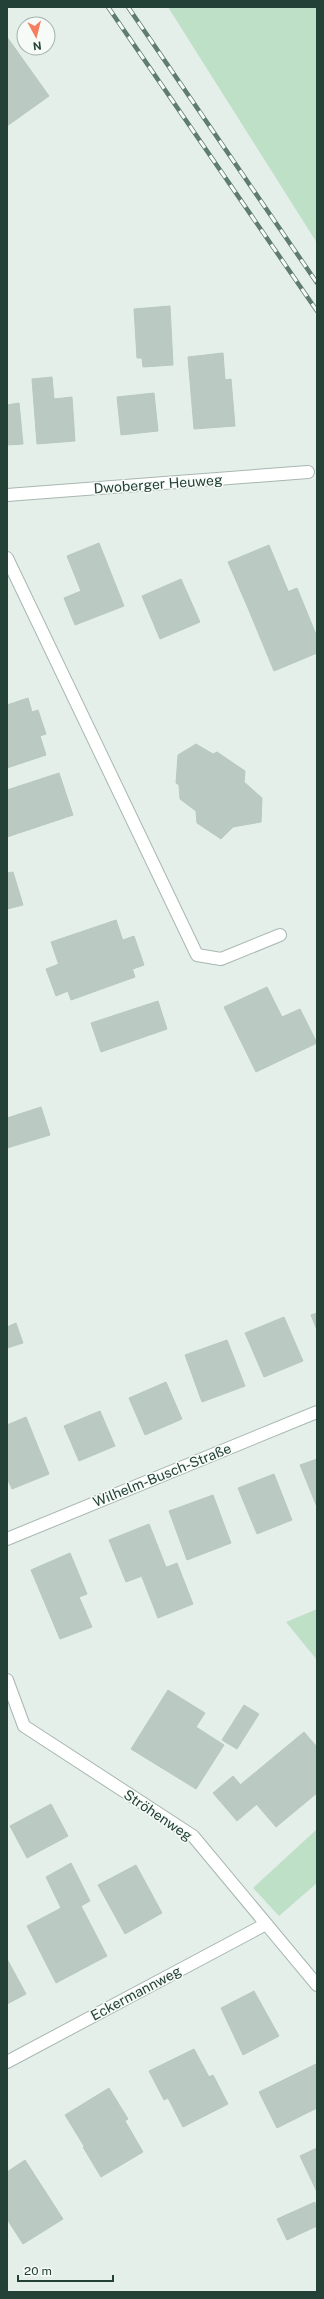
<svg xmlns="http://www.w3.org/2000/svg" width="324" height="2299" viewBox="0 0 324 2299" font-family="'Public Sans',sans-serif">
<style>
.green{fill:#bee0c6}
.building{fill:#bacac3;stroke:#b7c9c1}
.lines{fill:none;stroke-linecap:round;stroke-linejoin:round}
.minor-casing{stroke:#a7b7b1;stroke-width:14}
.minor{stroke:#fff;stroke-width:12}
.rail-casing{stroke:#5f7c73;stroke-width:4.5}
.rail{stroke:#f6fbf8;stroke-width:3;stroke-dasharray:9;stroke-linecap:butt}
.labels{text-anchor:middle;stroke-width:3;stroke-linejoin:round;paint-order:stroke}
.street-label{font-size:14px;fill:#244138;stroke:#f6fbf8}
</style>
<rect width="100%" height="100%" fill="#e5efea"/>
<g class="green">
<polygon points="168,7 317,7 317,243"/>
<polygon points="317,1609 317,1660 286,1622"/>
<polygon points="317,1829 317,1883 279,1916 253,1888"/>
</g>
<g class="building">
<polygon points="7,37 49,96 7,126"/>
<polygon points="170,306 173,365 143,367 142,358 137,358 134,309"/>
<polygon points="223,353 225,380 231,379 235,426 194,429 188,357"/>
<polygon points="52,377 54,399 72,397 75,441 37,444 32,379"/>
<polygon points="154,393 158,431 121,435 117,397"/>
<polygon points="19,403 23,444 7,445 7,405"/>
<polygon points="99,543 124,606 75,625 64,598 81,591 67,556"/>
<polygon points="269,545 288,591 248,608 228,562"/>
<polygon points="181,579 200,622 160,639 142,596"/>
<polygon points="297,588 317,637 317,653 274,671 248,608"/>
<polygon points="28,698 32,712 38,710 46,734 40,736 46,755 7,768 7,705"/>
<polygon points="196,744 213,754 217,752 245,771 244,782 262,798 261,822 233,827 221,839 197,823 196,811 180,799 179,785 176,783 178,755"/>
<polygon points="59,773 73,815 7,837 7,790"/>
<polygon points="13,872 23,905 7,909 7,873"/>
<polygon points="116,920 135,977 71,1000 51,942"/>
<polygon points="134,936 144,965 133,969 123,940"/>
<polygon points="59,964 68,991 56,996 46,969"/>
<polygon points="267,987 282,1017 300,1009 317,1043 256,1072 224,1007"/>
<polygon points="158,1001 167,1029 101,1052 91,1023"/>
<polygon points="41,1107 50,1135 7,1148 7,1118"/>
<polygon points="317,1313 317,1330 311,1315"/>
<polygon points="284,1317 303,1361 264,1377 245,1333"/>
<polygon points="16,1323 23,1343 7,1348 7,1327"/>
<polygon points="227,1340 245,1386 202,1402 185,1355"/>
<polygon points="166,1382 182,1419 145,1435 129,1398"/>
<polygon points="100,1411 115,1446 79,1461 64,1426"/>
<polygon points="26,1417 49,1474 12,1489 7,1478 7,1425"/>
<polygon points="317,1459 317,1507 300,1465"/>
<polygon points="274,1474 292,1520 257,1534 238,1488"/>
<polygon points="213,1495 231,1543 187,1560 169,1511"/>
<polygon points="149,1524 166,1567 126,1582 109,1540"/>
<polygon points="70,1553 87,1594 79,1597 92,1627 60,1639 31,1570"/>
<polygon points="177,1563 193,1604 158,1618 142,1577"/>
<polygon points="168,1690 205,1713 196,1727 224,1745 196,1789 131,1749"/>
<polygon points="244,1705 259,1714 237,1749 222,1740"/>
<polygon points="304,1732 317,1747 317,1793 276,1827 240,1785"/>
<polygon points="233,1776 257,1804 237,1821 213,1793"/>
<polygon points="51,1804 68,1836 27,1858 10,1826"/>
<polygon points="71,1863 90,1901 81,1906 107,1956 56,1983 27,1926 61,1908 46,1877"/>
<polygon points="136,1865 162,1913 125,1934 98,1885"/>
<polygon points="7,1959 26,1994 7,2004"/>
<polygon points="254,1991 279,2036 243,2055 221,2008"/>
<polygon points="194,2049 209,2077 164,2100 149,2071"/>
<polygon points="316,2064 317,2108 277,2128 259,2092"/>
<polygon points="213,2075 228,2104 183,2127 168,2098"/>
<polygon points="109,2088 128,2119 84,2146 65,2115"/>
<polygon points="125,2121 143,2152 101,2177 83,2147"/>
<polygon points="317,2148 317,2192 300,2156"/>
<polygon points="25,2160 63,2219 23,2244 7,2219 7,2172"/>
<polygon points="315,2202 317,2226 287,2240 277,2219"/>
</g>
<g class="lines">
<g class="minor-casing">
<g id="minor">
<polyline points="7,495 308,472"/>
<polyline points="7,558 197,955 221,959 280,935"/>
<polyline points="7,1539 317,1412"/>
<polyline points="7,1680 24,1726 193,1836 317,1985"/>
<polyline points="7,2062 266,1924"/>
</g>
</g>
<use href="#minor" class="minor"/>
<g class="rail-casing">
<g id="rail">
<polyline points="108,7 317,311"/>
<polyline points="128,7 317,283"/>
</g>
</g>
<use href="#rail" class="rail"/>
</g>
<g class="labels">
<g class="street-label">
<text transform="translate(158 484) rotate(-4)" y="5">Dwoberger Heuweg</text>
<text transform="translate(162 1475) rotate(-22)" y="5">Wilhelm-Busch-Straße</text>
<text transform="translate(158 1815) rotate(34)" y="5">Ströhenweg</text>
<text transform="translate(136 1993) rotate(-28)" y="5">Eckermannweg</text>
</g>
</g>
<rect width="324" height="2299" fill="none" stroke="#244138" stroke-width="16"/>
<g transform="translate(36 36) rotate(173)"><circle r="19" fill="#f6fbf8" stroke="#a2b1ab"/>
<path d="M0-3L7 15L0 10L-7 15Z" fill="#f47e5e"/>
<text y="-6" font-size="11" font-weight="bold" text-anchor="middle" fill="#244138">N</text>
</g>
<path d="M18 2275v6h95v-6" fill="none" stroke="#244138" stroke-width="2"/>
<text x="24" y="2275" font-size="12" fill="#244138" stroke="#f6fbf8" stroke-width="3" paint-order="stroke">20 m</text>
</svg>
